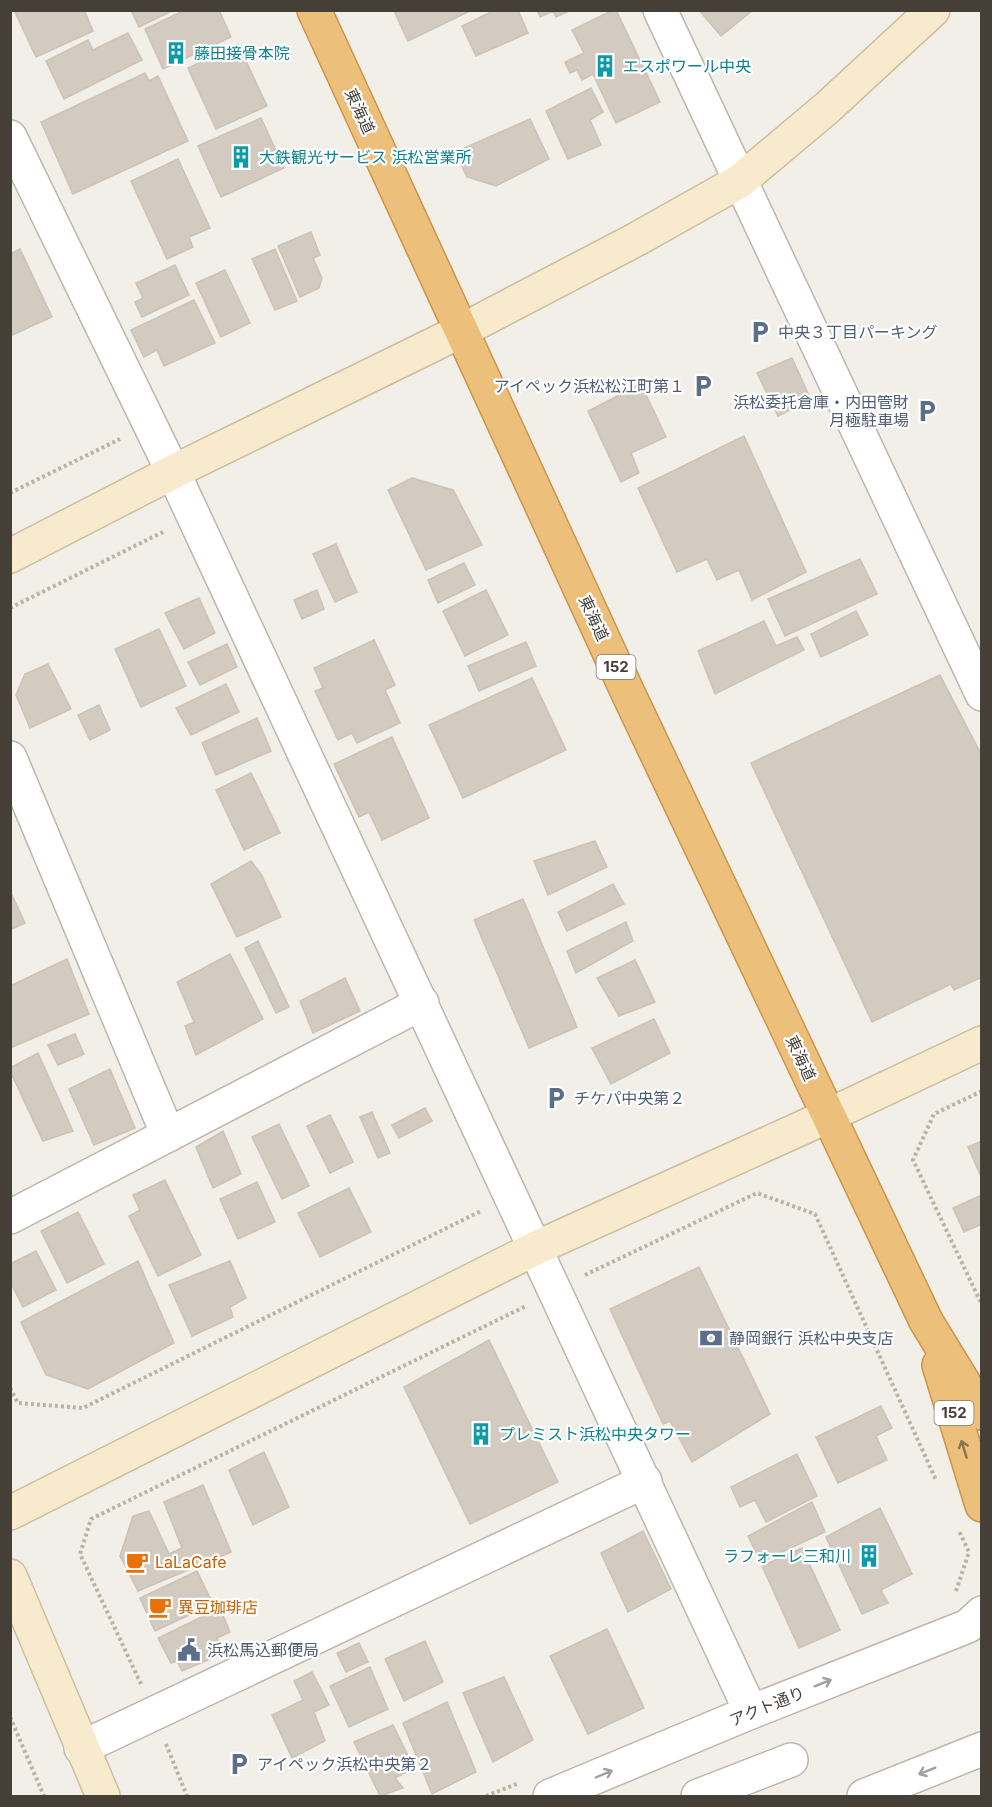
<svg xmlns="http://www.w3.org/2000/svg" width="992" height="1807" viewBox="0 0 992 1807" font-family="Inter,'Noto Sans JP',sans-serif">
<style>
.building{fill:#d3cac0;stroke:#cdc2b4;stroke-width:1.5}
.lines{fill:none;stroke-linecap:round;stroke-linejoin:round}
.street-casing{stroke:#bdb6ad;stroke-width:36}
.secondary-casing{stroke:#ccbe9e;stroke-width:36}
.highway-casing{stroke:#ca944b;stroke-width:36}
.path{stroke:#bdb1a0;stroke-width:4;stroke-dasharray:3 3;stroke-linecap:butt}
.street{stroke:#fff;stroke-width:33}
.secondary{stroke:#f8ebcd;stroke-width:33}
.highway{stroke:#ecc07a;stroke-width:33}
.oneway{stroke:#887352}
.oneway2{stroke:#a29f9c}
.labels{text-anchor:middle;stroke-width:4.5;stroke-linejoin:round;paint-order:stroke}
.shield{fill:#fff;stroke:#7d7974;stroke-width:1.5}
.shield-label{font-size:15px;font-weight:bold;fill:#453f38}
.culture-label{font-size:16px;fill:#0d838f;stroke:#fff;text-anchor:start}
.street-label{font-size:16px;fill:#453f38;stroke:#fff}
.service-label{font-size:16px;fill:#4e5e75;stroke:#fff;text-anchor:start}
.food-label{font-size:16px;fill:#c56008;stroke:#fff;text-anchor:start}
</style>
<rect width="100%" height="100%" fill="#f2efe9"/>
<g class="building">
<polygon points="14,10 84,10 93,31 36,57"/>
<polygon points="131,10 174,10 139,27"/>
<polygon points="185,10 219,10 231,37 163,69 145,29"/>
<polygon points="399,10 472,10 408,41 395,13"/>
<polygon points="495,10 518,10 528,33 476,56 462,26"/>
<polygon points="537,10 571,10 556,17 553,11 540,17"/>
<polygon points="613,10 616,10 660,102 616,123 593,74 582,80 577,70 570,73 565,62 584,53 572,30"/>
<polygon points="699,10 753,10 721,36"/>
<polygon points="128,33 142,60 64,99 46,61 88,40 93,50"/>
<polygon points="238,44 267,106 216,129 188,68"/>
<polygon points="145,73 149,81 158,76 188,141 73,194 41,122"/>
<polygon points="591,88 603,112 590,120 601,145 568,159 546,111"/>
<polygon points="261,118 284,168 221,197 198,146"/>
<polygon points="530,119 549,159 496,186 467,177 455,152"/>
<polygon points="178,159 210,228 189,237 193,247 167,259 131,181"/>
<polygon points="311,232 320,255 313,258 322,278 319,288 300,297 278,246"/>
<polygon points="20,249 52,317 10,336 10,254"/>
<polygon points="275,249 297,301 275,310 252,259"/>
<polygon points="175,265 189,295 142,317 135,302 143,298 136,283"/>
<polygon points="225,270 250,323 221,337 196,283"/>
<polygon points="194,300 215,343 164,366 157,350 144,357 131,330"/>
<polygon points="792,358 811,400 778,416 757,373"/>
<polygon points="641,384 666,437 631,453 639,473 621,482 588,411"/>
<polygon points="744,436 806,572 752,600 739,570 717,580 707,559 677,572 638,488"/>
<polygon points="412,478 453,490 482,545 426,570 388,490"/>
<polygon points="336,544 357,592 335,602 313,554"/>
<polygon points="860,559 877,594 785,636 768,599"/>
<polygon points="464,563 475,585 438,603 428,580"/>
<polygon points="317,590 324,609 302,619 294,600"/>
<polygon points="486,590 508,635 465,656 443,611"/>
<polygon points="199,598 215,633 184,649 165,613"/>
<polygon points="856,611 868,635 821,657 811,634"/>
<polygon points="764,621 776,646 797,637 804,650 715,694 698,651"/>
<polygon points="159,629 186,686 141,707 115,649"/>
<polygon points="374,640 395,685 385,690 400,723 357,743 352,733 338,740 315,691 323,688 314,668"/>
<polygon points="526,642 536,666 479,691 468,666"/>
<polygon points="227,644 237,667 200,685 188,662"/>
<polygon points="48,664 71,709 30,728 16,695 25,674"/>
<polygon points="940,675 982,756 982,977 954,990 951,984 872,1022 751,763"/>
<polygon points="532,678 566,750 463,798 429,725"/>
<polygon points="226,684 239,712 191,735 176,708"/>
<polygon points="99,705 110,730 90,740 78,715"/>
<polygon points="257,718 271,751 216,775 202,743"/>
<polygon points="392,737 429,818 382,840 369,812 359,817 334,764"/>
<polygon points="251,773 280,833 244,850 216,790"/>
<polygon points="595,841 607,867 548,895 534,861"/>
<polygon points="251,861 261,874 281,917 237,937 211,884"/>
<polygon points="613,884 624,904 567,931 558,912"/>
<polygon points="10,891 25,923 10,930"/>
<polygon points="523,899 577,1027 529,1048 474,920"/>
<polygon points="626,922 633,941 576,973 567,951"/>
<polygon points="258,941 289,1007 276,1013 245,948"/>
<polygon points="230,954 263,1019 196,1055 185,1026 194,1022 177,982"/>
<polygon points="67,959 89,1014 10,1048 10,986"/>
<polygon points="635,960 655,1002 619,1016 597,978"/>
<polygon points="345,978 360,1011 313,1033 300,1001"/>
<polygon points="654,1019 670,1053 611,1084 592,1048"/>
<polygon points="75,1034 84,1054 58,1065 48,1045"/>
<polygon points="38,1053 73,1131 43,1141 10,1071 10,1068"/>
<polygon points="110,1069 135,1128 94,1145 69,1089"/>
<polygon points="425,1108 432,1121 399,1138 392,1125"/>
<polygon points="372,1112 390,1153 378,1158 360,1117"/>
<polygon points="330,1115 353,1162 330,1173 307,1126"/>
<polygon points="279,1124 309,1186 282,1199 252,1137"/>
<polygon points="223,1131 241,1174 213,1188 196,1147"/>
<polygon points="982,1141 982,1179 968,1147"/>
<polygon points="165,1180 201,1255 158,1276 129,1216 140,1210 133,1195"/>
<polygon points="257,1182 275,1222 238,1239 220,1199"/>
<polygon points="349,1188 371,1232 320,1257 298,1213"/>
<polygon points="982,1195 982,1224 964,1232 953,1208"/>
<polygon points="78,1212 104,1264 67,1283 41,1231"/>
<polygon points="36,1251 56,1290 23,1307 10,1281 10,1264"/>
<polygon points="138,1261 174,1343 88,1389 46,1375 21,1322"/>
<polygon points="230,1261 246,1298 230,1307 233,1317 192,1336 169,1285"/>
<polygon points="699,1267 770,1414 692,1462 670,1421 663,1424 610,1309"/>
<polygon points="489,1340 558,1482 470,1524 404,1387"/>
<polygon points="881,1406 892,1428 876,1436 887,1460 838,1483 816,1437"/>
<polygon points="264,1452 289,1507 253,1525 229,1470"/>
<polygon points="797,1454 817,1496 766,1522 755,1500 740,1507 731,1487"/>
<polygon points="203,1485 231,1552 138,1591 120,1556 133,1516 149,1511 169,1554 182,1548 164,1502"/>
<polygon points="812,1502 825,1532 761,1562 748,1536"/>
<polygon points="880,1508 912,1574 881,1590 888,1603 862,1614 826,1537"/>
<polygon points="643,1531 671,1589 628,1612 601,1553"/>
<polygon points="802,1548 840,1630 799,1648 762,1566"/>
<polygon points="197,1571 213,1604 155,1631 140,1598"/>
<polygon points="220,1608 230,1632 217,1638 222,1654 182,1671 177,1661 171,1663 158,1638"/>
<polygon points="607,1629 644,1708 588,1734 550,1656"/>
<polygon points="425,1641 443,1682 404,1701 385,1659"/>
<polygon points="359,1643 368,1662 346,1672 337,1653"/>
<polygon points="370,1667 388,1709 349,1727 330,1686"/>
<polygon points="312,1672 329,1705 314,1712 325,1741 292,1758 272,1715 303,1700 294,1681"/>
<polygon points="504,1677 533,1740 493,1762 463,1693"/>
<polygon points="447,1702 476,1772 432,1794 403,1723"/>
<polygon points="393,1725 414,1768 395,1778 403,1788 380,1796 354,1742"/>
</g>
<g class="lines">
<g class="street-casing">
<g id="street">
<polyline points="660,10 982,694"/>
<polyline points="10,137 173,472 751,1712"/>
<polyline points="10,758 168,1135"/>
<polyline points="10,1217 422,1003"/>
<polyline points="81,1748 645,1481"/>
<polyline points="550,1796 751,1712 968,1626 982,1613"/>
<polyline points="698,1796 791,1760"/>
<polyline points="864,1796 982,1749"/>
</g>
</g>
<g class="secondary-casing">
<g id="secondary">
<polyline points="10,556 173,472 461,331 637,239 740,181 828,107 933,10"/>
<polyline points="10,1513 536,1248 804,1127 982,1043"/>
<polyline points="10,1576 103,1796"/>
</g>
</g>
<g class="highway-casing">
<g id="highway">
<polyline points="314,10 628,693 926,1321 982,1413"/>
<polyline points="939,1365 982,1505"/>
</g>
</g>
<g class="path">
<polyline points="10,493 120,439"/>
<polyline points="10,608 165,531"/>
<polyline points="982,1091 934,1114 913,1160 982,1305"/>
<polyline points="585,1275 757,1193 815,1214 936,1480"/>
<polyline points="10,1388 18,1403 83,1408 481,1211"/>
<polyline points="956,1591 969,1552 959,1531"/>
<polyline points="141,1684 80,1554 91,1519 526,1306"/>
<polyline points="10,1717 44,1796"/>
<polyline points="166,1744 187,1796"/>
<polyline points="486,1796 519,1783"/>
</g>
<use href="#street" class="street"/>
<use href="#secondary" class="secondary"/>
<use href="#highway" class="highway"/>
</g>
<defs><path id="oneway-shaft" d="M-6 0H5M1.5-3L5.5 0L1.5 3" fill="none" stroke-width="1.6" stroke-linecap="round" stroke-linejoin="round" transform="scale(1.5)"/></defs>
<use class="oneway" href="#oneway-shaft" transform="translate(964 1449) rotate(-107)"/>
<g class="oneway2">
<use href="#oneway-shaft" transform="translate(823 1683) rotate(-22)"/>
<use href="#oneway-shaft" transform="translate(927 1771) rotate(158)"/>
<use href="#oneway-shaft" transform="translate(604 1774) rotate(-23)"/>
</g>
<defs>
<g id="building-bare" transform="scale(1.8)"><path d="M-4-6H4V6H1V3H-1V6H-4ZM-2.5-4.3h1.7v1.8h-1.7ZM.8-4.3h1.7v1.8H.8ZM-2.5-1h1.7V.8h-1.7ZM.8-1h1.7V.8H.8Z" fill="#0f9aa8" stroke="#fff" stroke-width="2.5" paint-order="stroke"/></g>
<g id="parking-bare" transform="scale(1.8)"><path d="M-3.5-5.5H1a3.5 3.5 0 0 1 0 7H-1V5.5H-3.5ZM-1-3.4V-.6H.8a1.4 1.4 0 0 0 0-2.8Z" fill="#5c6f8a" stroke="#fff" stroke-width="2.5" paint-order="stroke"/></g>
<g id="bank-bare" transform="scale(1.8)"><path d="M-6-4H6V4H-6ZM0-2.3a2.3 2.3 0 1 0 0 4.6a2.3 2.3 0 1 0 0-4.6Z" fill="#5c6f8a" stroke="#fff" stroke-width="2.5" paint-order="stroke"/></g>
<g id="cafe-bare" transform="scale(1.8)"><path d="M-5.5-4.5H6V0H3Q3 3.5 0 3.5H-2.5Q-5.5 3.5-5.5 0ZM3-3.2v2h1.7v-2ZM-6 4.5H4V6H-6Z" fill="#e8710a" stroke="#fff" stroke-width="2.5" paint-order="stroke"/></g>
<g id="civic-bare" transform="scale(1.8)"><path d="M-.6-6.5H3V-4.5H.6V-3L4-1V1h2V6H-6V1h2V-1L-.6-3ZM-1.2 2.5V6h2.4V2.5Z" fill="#5c6f8a" stroke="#fff" stroke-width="2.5" paint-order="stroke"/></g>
</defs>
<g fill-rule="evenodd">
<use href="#building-bare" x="176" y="53"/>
<use href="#building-bare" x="605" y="66"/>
<use href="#building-bare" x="241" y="157"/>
<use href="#parking-bare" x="760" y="332"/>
<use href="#parking-bare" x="703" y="386"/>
<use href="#parking-bare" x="927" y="411"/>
<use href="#parking-bare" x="556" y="1098"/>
<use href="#bank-bare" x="711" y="1338"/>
<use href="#building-bare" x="481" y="1434"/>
<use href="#building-bare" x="869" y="1556"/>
<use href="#cafe-bare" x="137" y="1562"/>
<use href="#cafe-bare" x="160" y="1607"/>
<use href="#civic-bare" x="189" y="1650"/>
<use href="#parking-bare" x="239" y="1764"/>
</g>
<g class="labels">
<g class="shield">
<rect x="596.5" y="655" width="39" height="24" rx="4.5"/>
<rect x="934.5" y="1401" width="39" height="24" rx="4.5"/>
</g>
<g class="shield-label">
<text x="616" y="672">152</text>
<text x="954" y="1418">152</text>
</g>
<g class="culture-label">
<text x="194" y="59">藤田接骨本院</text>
<text x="623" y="72">エスポワール中央</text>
<text x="259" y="163">大鉄観光サービス 浜松営業所</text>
<text x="499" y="1440">プレミスト浜松中央タワー</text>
<text x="851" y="1562" text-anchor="end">ラフォーレ三和川</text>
</g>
<g class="street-label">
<text transform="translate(360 111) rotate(65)" y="6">東海道</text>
<text transform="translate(594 618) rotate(65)" y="6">東海道</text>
<text transform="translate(801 1058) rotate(65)" y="6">東海道</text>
<text transform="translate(767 1706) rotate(-22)" y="6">アクト通り</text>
</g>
<g class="service-label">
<text x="778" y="338">中央３丁目パーキング</text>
<text x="685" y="392" text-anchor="end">アイペック浜松松江町第１</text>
<text x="909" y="408" text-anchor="end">浜松委托倉庫・内田管財<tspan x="909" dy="18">月極駐車場</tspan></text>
<text x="574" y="1104">チケパ中央第２</text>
<text x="729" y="1344">静岡銀行 浜松中央支店</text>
<text x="207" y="1656">浜松馬込郵便局</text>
<text x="257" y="1770">アイペック浜松中央第２</text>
</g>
<g class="food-label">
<text x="155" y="1568">LaLaCafe</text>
<text x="178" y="1613">異豆珈琲店</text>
</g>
</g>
<rect width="992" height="1807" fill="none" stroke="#453f38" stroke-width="24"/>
</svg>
